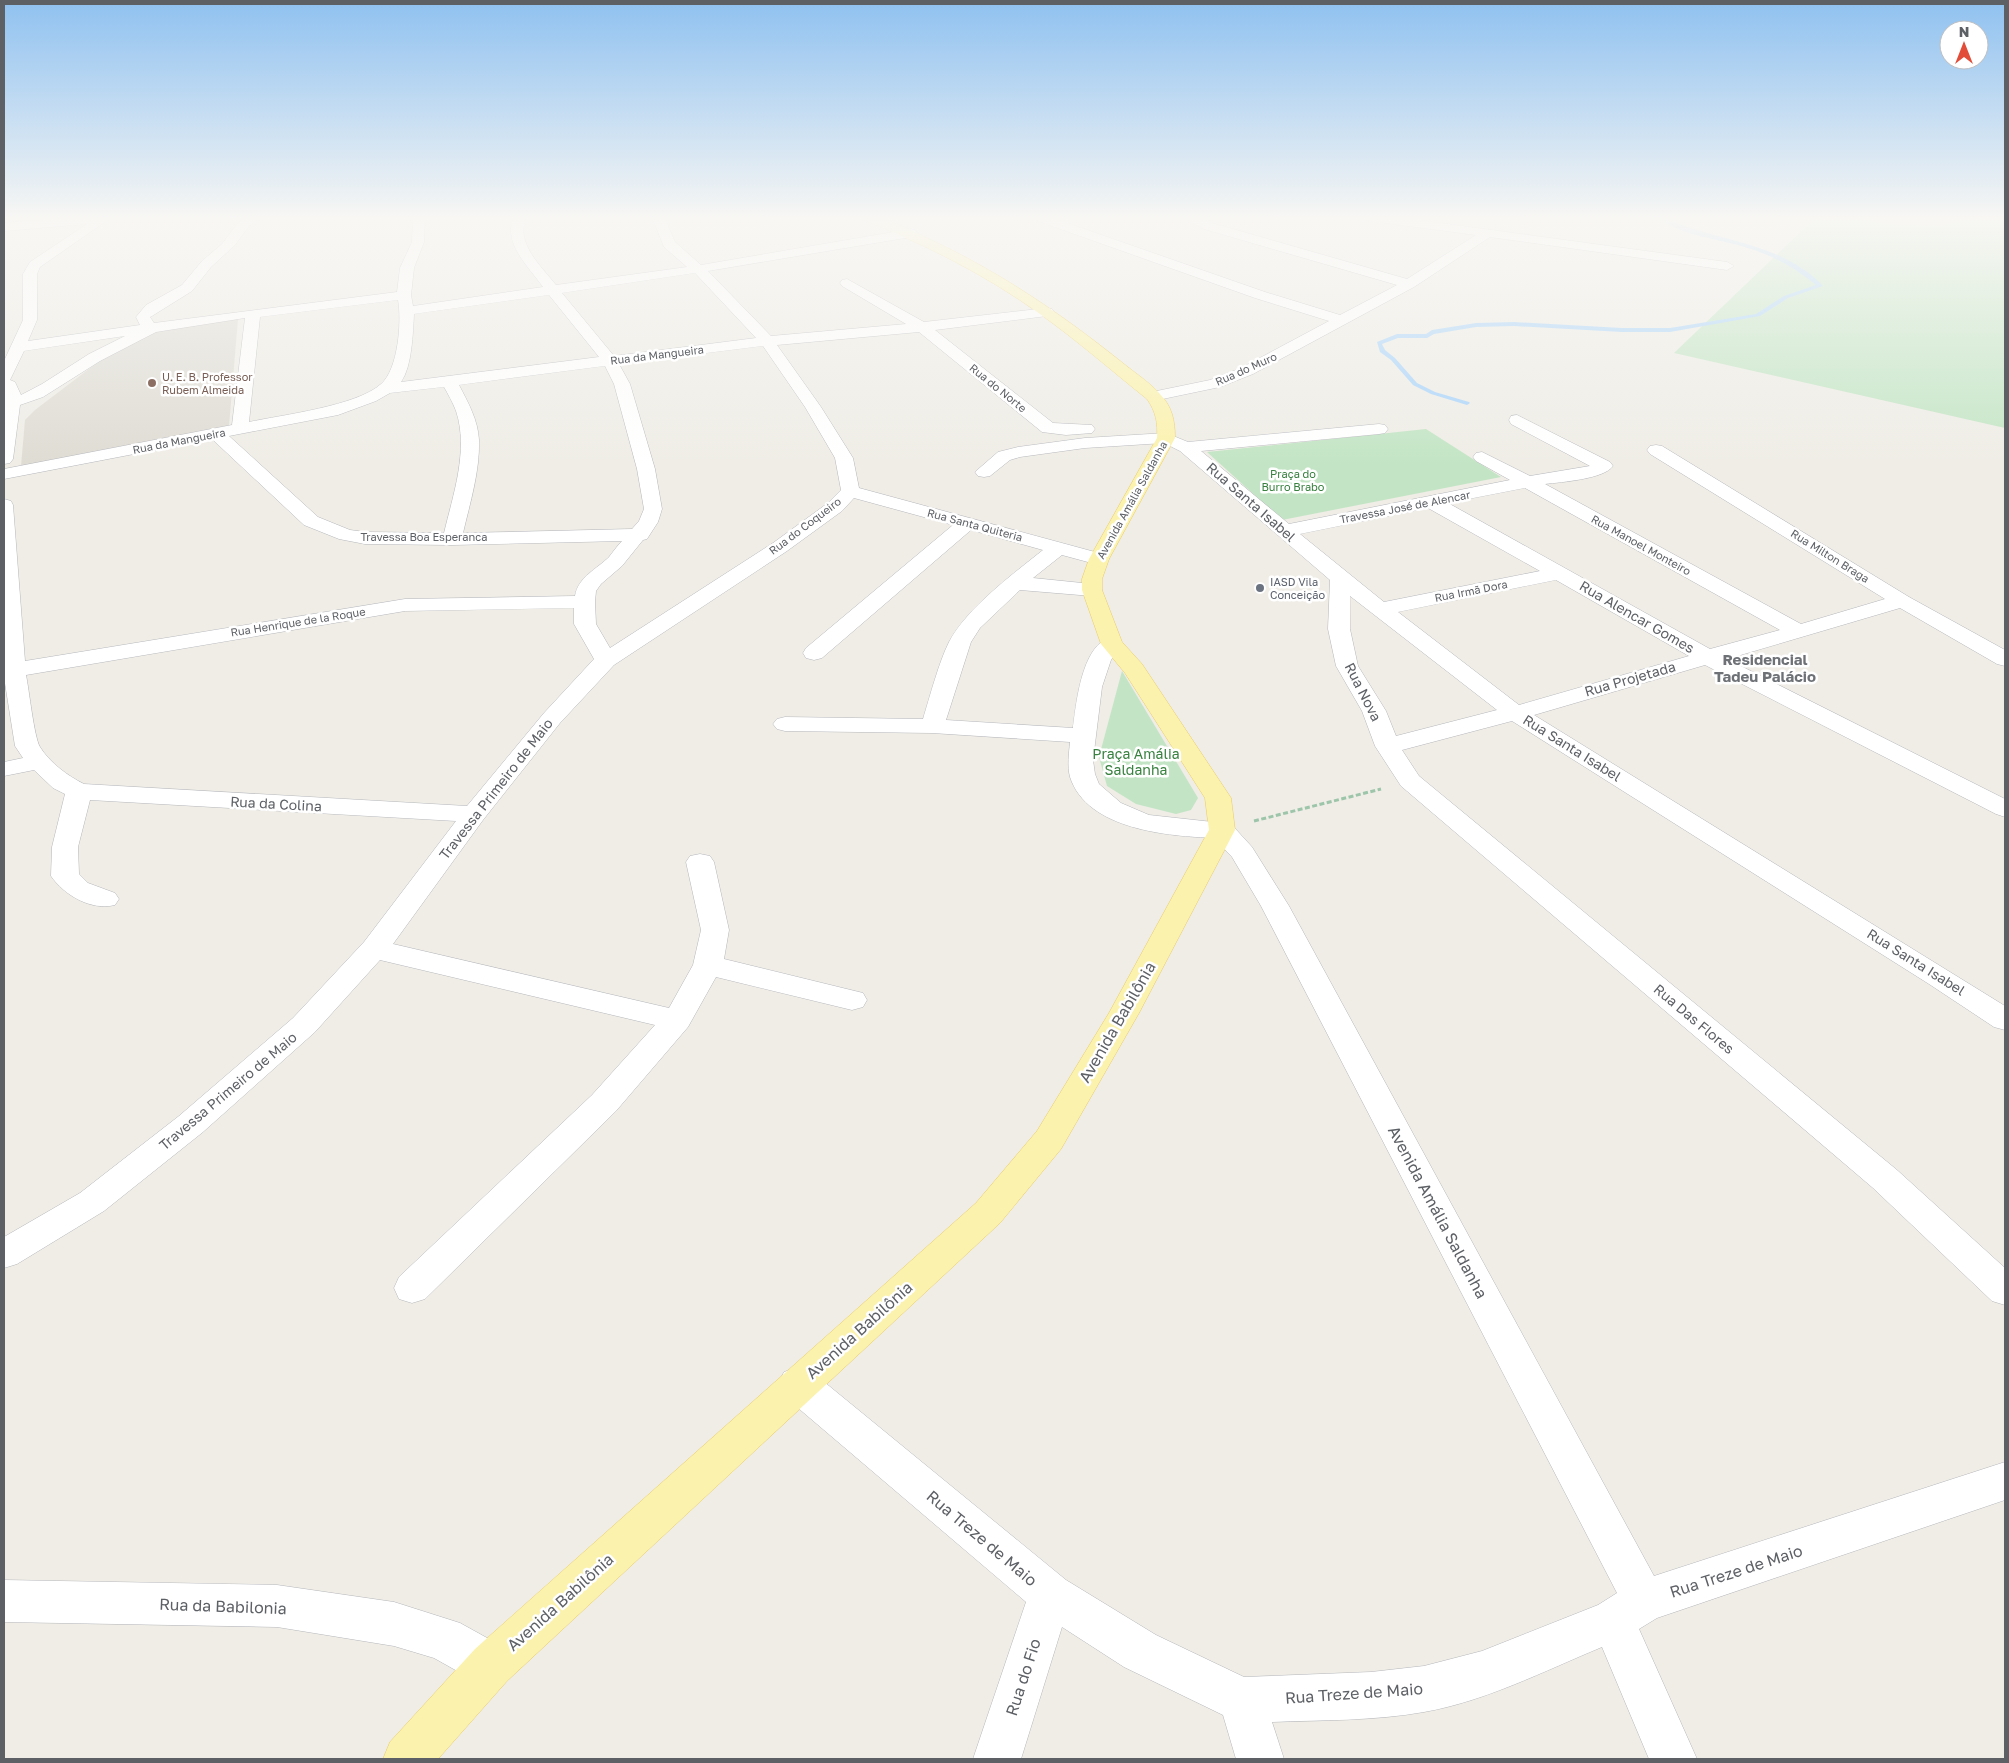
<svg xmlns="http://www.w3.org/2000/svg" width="2009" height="1763" viewBox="0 0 2009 1763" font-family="'Golos Text',sans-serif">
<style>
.education{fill:#dfdcd4}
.green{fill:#c3e5c5}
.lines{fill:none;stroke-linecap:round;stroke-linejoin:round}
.stream{fill:#a9d4fb;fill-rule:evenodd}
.minor-casing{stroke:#b6b7bc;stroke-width:1}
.major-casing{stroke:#ebcb62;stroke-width:1}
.path{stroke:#9dc5aa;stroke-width:3;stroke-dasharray:5 2.5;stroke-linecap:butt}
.minor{fill:#fff;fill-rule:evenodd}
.major{fill:#fbf2ae;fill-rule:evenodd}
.education-dot{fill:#8d6e63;stroke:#fff;stroke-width:2}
.worship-dot{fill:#6b7280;stroke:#fff;stroke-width:2}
.labels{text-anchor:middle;stroke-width:5;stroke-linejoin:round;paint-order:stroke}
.far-street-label{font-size:11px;fill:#5d6065;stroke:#fff}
.far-education-label{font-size:11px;fill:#785e54;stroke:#fff;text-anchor:start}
.far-park-label{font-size:11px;fill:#38813f;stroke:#fff}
.far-worship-label{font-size:11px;fill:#5b616d;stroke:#fff;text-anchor:start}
.street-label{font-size:14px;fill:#5d6065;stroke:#fff}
.park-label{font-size:14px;fill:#38813f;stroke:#fff}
.neighbourhood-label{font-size:15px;font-weight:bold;fill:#6e7277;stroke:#fff}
.near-street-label{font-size:16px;fill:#5d6065;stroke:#fff}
</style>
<rect width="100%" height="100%" fill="#efede6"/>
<polygon class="education" points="238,319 229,426 21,466 25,420 35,410 106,356 158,331"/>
<g class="green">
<polygon points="1816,217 1843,217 1885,224 1942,226 1977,217 2005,217 2005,428 1674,353"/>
<polygon points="1426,429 1501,477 1282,520 1207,452"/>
<polygon points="1122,671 1198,798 1191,810 1176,814 1136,804 1107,786 1099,757"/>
</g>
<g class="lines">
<path class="stream" d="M1657 217H1663C1715 242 1781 241 1823 286L1788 298 1760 316 1670 332H1622L1514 326 1476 327 1434 334 1427 338H1398L1382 344 1385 350 1395 358 1417 383 1435 392 1469 402 1470 403 1467 405 1431 394 1413 385 1391 360 1380 352 1377 342 1397 334H1426L1432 330 1476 323 1514 322 1622 328H1670L1756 314 1784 296 1816 285C1793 266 1770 254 1741 246 1714 238 1679 235 1657 217Z"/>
<g class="minor-casing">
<g id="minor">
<path d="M81 217H112L40 267 37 274V320L28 341 140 325 136 317 146 305 182 285 202 261 222 244 237 224 245 217H260L249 226 235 245 211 267 192 291 152 316 150 317 154 323 397 292 400 268 412 242 413 217H425L424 242 414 268 411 295 413 306 543 287C529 267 502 243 514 217H526C515 243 541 266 556 285L687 267 664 247 652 217H664L675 242 701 265 911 229 915 230 917 233 915 236 911 237 708 271 771 336 906 324 842 286 840 283 842 280 847 279 924 322 1047 308 1052 309 1054 312 1052 315 1047 316 935 330 1053 423 1092 425 1095 429 1092 433 1066 435 1042 432 919 332 777 345 821 407 853 458 859 488 1106 555 1109 559 1106 563 1099 565 1062 555 1033 578 1092 584 1099 586 1102 590 1099 594 1092 596 1020 590 980 628 971 642 946 720 1073 728C1076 704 1083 630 1120 639L1123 644 1111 660 1102 687 1093 760 1095 774 1099 784 1121 803 1149 815 1231 824 1252 847 1289 906 1654 1576 2005 1462V1500L1657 1618 1639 1629 1697 1759H1649L1602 1647C1544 1671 1486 1701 1424 1712 1374 1721 1322 1720 1272 1722L1284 1759H1236L1223 1715 1124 1667 1062 1627 1021 1759H973L1026 1602 784 1396 778 1384 784 1372 798 1367 812 1372 1066 1580 1156 1635 1244 1677 1371 1672 1424 1666 1482 1651 1598 1605 1617 1593 1261 906 1232 857 1214 838C1169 836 1087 830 1070 777 1067 766 1069 753 1070 742L932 733 785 731 777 729 773 724 777 719 785 717 923 719C930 696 939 662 949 642 967 608 1013 574 1043 550L971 530 822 658 814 660 806 658 803 653 806 648 953 525 854 498 842 511 787 551 614 665 560 723 483 820 393 944 669 1008 693 965 701 930 686 862 690 856 700 854 710 856 714 862 729 930 724 959 863 993 867 1000 863 1007 852 1010 716 977 688 1027 616 1111 425 1299 412 1303 399 1299 394 1288 399 1277 592 1095 655 1025 380 960 315 1032 203 1132 104 1211 17 1264 4 1268V1237L80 1193 179 1116 293 1018 364 942 456 821 90 800 78 847 79 874 88 883 115 893 119 899 115 905C91 911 64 895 51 876L52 847 65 794 53 788 34 770 4 776V762L23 758 15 746 4 677V499L11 501 13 505 25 661 405 599 575 596C578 577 597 569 609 557 613 552 617 546 622 541L452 545 365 544 339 539 304 525 212 439 4 479V469L232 425 245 318 156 332 100 361 43 397 20 405 13 459 10 463 4 464V361L23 320V274L30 262 87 224 4 231V223ZM695 273 756 338 614 356 562 293ZM549 295 599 357 401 382C412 367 413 333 414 314ZM398 300C402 321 398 370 381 384 357 406 282 415 249 422L260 317ZM125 336 89 354 42 384 21 395 15 382 10 380 24 351ZM763 346 805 407 835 458 841 490 828 503 773 543 610 648 596 624 595 602 596 591 601 584 622 566 643 540 647 539 658 522 662 509 655 469 630 384 619 364ZM605 366 614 384 637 469 644 509 639 521 632 529 463 533C470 503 480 471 479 440 478 420 468 402 459 385ZM444 387C448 394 453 403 456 411 469 450 453 495 444 533L365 532 350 530 318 517 229 436 338 415 376 401 390 393ZM574 608V624L594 659 544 713 467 806 84 784C68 776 50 763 40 747 34 737 29 689 26 675L405 611Z"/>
<polygon points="1033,217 1050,217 1265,292 1340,315 1397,285 1204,229 1191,222 1193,217 1205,217 1204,220 1212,223 1407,279 1476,235 1370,221 1364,217 1396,217 1727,262 1734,266 1727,270 1490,237 1414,287 1253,374 1220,387 1153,401 1147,399 1145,396 1147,393 1210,380 1241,368 1329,321 1255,298 1035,220"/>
<path d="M1517 415 1610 462 1613 466C1604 479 1562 482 1545 484L1801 624 1885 599 1650 454 1647 450 1650 446 1656 445 1662 446 1909 597 2005 650V666L1997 664 1900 608 1727 659 2005 799V817L1996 814 1705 665 1534 715 2005 1006V1030L1994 1027 1929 984 1512 721 1402 750 1419 776 1897 1170 2005 1268V1305L1992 1301 1873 1188 1401 786 1375 746 1362 711 1336 666 1328 629 1330 580 1180 451 1164 443 1085 448 1020 457 1010 460 990 476 984 477 978 476 975 472 998 452 1018 447 1085 438 1166 433 1188 442 1379 424 1385 425 1388 429 1385 433 1379 434 1201 451 1289 524 1510 480 1476 461 1473 457 1476 453 1482 452 1530 476 1590 466 1511 424 1509 420 1511 416ZM1525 488 1780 630 1710 649 1448 503ZM1428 508 1540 571 1384 602 1300 534ZM1556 580 1689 656 1519 705 1398 612ZM1350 596 1497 710 1396 736 1386 711 1358 666 1350 629Z"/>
<polygon points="4,1580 277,1585 394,1602 460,1623 507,1649 514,1665 507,1681 491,1688 475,1681 434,1658 394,1646 277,1627 4,1622"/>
</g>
</g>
<g class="major-casing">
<path id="major" d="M862 217C886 216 908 229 929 239 1000 272 1063 315 1124 364 1135 373 1149 382 1159 393 1172 406 1175 420 1175 438L1109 559 1102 579V590L1122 642 1142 664 1231 798 1235 830 1139 1013 1061 1149 1000 1223 507 1681 438 1759H383L390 1742 475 1649 976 1203 1037 1131 1109 1013 1209 830 1205 798 1125 673 1101 644 1082 590V579L1089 559 1157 438C1158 423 1156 412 1147 399 1112 371 1078 341 1040 314 986 275 926 245 864 220Z"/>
</g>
<polyline class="path" points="1254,821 1381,789"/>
<use href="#minor" class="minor"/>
<use href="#major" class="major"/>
</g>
<linearGradient id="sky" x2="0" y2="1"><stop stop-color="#8fc1f0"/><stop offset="0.47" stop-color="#f8f7f4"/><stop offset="1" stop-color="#f8f7f4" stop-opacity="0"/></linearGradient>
<rect width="2009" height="464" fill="url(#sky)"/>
<circle class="education-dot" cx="152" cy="383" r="5"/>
<circle class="worship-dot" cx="1260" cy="588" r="5"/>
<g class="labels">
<g class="far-street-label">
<text transform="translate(657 355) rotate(-7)" y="4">Rua da Mangueira</text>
<text transform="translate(1246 369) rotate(-24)" y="4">Rua do Muro</text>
<text transform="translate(998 388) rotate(39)" y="4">Rua do Norte</text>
<text transform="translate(179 441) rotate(-11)" y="4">Rua da Mangueira</text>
<text transform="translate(1132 500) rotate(-61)" y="4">Avenida Amália Saldanha</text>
<text transform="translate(1405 507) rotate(-11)" y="4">Travessa José de Alencar</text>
<text transform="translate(975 525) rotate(15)" y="4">Rua Santa Quiteria</text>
<text transform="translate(805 526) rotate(-37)" y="4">Rua do Coqueiro</text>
<text x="424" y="541">Travessa Boa Esperanca</text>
<text transform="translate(1641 545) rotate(29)" y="4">Rua Manoel Monteiro</text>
<text transform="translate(1830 556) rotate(32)" y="4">Rua Milton Braga</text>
<text transform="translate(1471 591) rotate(-11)" y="4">Rua Irmã Dora</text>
<text transform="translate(298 622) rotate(-9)" y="4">Rua Henrique de la Roque</text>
</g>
<g class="far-education-label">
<text x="162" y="381">U. E. B. Professor<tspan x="162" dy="13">Rubem Almeida</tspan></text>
</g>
<g class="far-park-label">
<text x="1293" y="478">Praça do<tspan x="1293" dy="13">Burro Brabo</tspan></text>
</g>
<g class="far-worship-label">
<text x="1270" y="586">IASD Vila<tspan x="1270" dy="13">Conceição</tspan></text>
</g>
<g class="street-label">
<text transform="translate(1251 502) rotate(41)" y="5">Rua Santa Isabel</text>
<text transform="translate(1637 617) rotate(30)" y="5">Rua Alencar Gomes</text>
<text transform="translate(1630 679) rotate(-16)" y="5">Rua Projetada</text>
<text transform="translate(1363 692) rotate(63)" y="5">Rua Nova</text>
<text transform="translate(1572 748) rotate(32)" y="5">Rua Santa Isabel</text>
<text transform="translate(496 789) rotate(-52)" y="5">Travessa Primeiro de Maio</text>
<text transform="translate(276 804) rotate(3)" y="5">Rua da Colina</text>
<text transform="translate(1916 962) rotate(32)" y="5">Rua Santa Isabel</text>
<text transform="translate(1694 1019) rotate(40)" y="5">Rua Das Flores</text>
<text transform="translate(228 1091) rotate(-40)" y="5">Travessa Primeiro de Maio</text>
</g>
<g class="park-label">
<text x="1136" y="759">Praça Amália<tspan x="1136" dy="16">Saldanha</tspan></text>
</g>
<g class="neighbourhood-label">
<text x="1765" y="665">Residencial<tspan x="1765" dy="17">Tadeu Palácio</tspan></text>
</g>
<g class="near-street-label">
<text transform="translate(1117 1022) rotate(-60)" y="6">Avenida Babilônia</text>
<text transform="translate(1438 1212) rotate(62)" y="6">Avenida Amália Saldanha</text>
<text transform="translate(859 1330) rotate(-42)" y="6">Avenida Babilônia</text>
<text transform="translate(982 1538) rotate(40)" y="6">Rua Treze de Maio</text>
<text transform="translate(1736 1571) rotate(-18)" y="6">Rua Treze de Maio</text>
<text transform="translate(560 1602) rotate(-42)" y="6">Avenida Babilônia</text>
<text transform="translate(223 1606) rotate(2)" y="6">Rua da Babilonia</text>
<text transform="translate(1023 1677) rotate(-72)" y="6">Rua do Fio</text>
<text transform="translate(1354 1693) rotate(-4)" y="6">Rua Treze de Maio</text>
</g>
</g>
<rect width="2009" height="1763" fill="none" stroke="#5d6065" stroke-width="10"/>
<g transform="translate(1964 45)"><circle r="24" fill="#ffffff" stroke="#bebfc1"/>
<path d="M0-4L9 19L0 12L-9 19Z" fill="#e14d39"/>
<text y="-8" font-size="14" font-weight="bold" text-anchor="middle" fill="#5d6065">N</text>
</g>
</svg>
